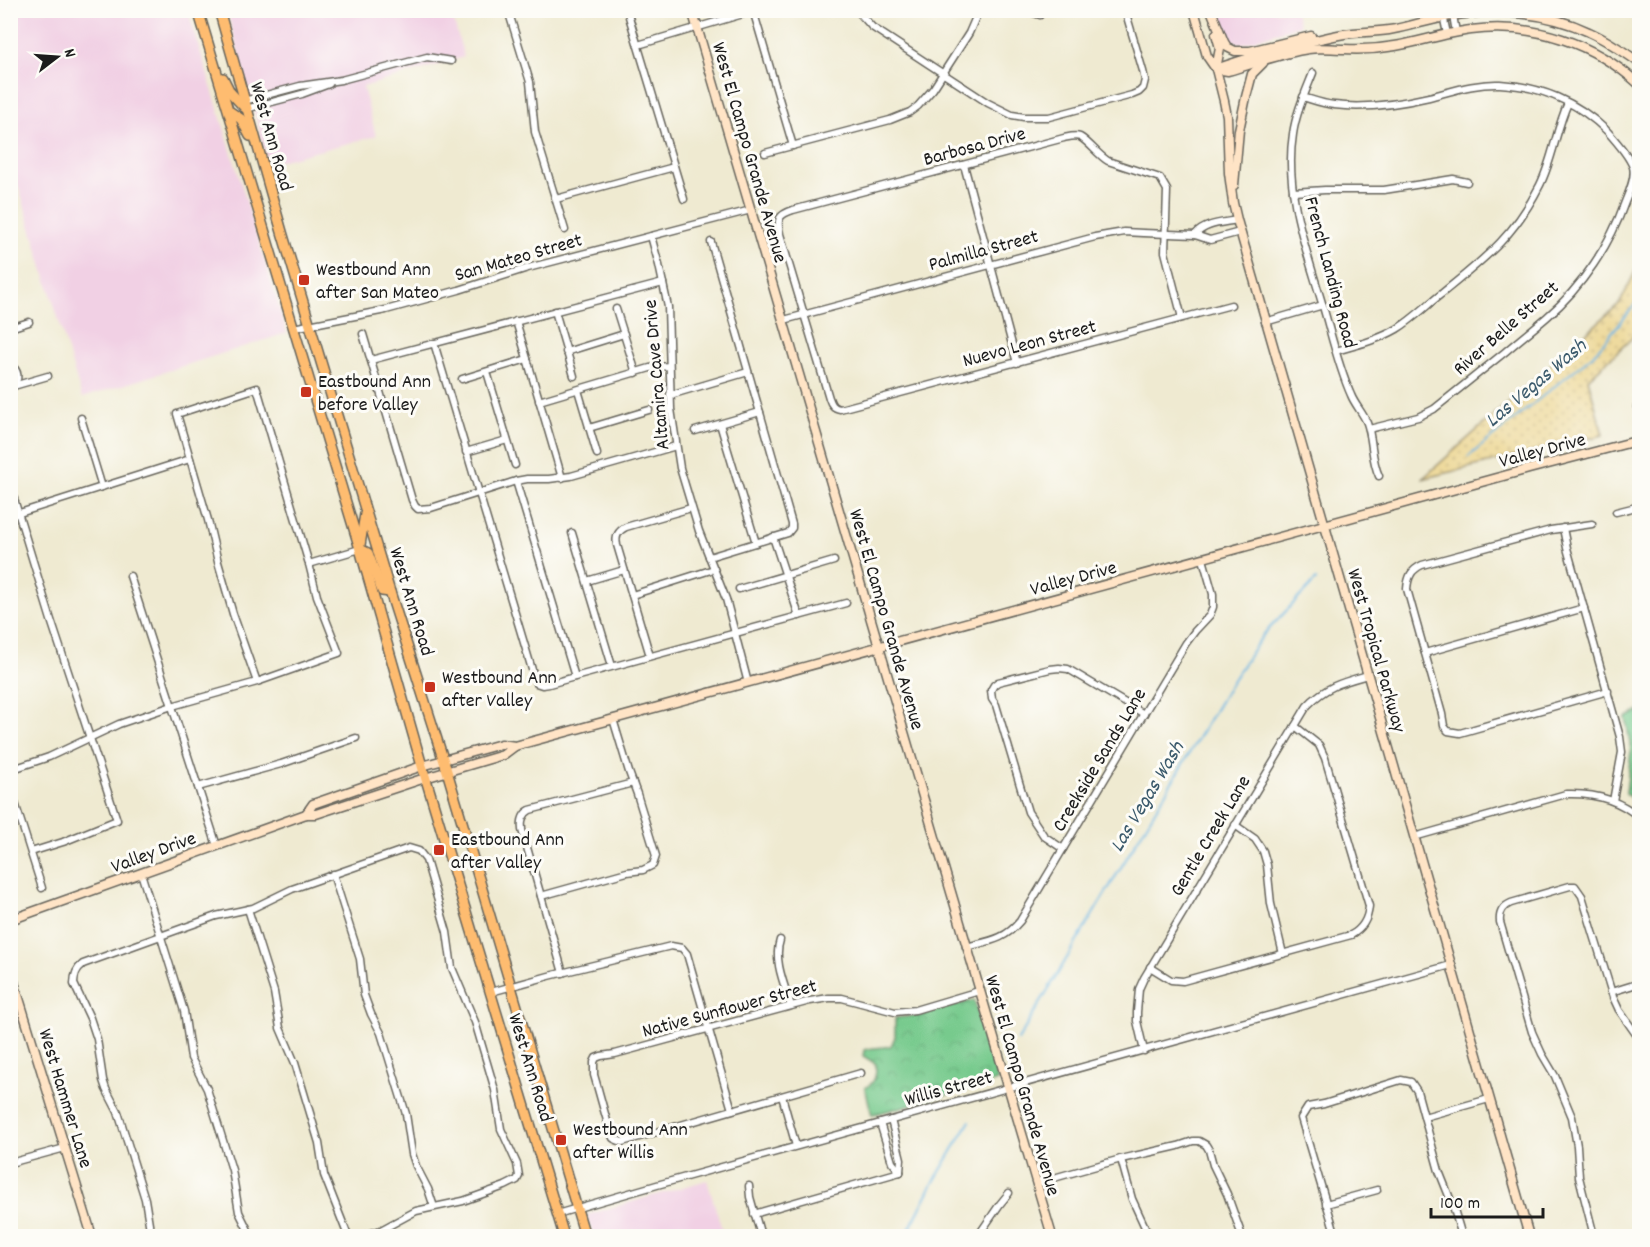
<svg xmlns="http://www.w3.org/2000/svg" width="1650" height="1247" viewBox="0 0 1650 1247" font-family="Dekko,sans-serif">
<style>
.built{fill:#f1d0e4}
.sand{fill:url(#sand-dots);stroke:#857b5d;stroke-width:1.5}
.park{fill:url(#park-crowns);stroke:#4a7354;stroke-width:1.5}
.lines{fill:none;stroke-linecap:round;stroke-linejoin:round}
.stream{stroke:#6ab6e4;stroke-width:2}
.street-casing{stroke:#66645b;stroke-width:9}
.secondary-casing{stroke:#66645b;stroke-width:11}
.primary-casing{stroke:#66645b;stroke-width:12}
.street{stroke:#fff;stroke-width:6}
.secondary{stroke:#ffe4c6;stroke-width:8}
.primary{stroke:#febc70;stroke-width:9}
.poi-dot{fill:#c8321e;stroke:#fdfcf7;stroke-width:2}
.labels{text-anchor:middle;stroke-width:6;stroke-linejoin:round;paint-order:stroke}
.street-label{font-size:20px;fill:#1c1c1c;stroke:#fdfcf7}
.poi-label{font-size:20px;fill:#1c1c1c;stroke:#fdfcf7;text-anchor:start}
.water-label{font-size:21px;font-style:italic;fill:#3b5a6c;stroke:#fdfcf7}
</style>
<defs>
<pattern id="sand-dots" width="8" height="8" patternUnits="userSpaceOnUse" patternTransform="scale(1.5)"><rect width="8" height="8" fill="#eeda9e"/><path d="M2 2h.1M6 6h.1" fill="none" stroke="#ccba88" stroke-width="1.8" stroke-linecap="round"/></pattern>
<pattern id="park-crowns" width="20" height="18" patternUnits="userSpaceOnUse" patternTransform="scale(1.5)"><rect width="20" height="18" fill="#77ca8d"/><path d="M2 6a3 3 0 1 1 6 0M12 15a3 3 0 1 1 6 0" fill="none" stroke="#66ad79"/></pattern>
</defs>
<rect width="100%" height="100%" fill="#fdfcf7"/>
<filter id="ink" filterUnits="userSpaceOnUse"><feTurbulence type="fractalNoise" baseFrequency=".0167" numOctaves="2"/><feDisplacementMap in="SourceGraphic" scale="12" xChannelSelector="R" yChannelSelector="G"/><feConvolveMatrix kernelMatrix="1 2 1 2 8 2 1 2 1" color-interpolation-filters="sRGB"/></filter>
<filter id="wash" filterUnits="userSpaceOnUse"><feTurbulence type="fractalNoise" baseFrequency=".008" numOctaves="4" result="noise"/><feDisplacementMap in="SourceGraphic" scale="24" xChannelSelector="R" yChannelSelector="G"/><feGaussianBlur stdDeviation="1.35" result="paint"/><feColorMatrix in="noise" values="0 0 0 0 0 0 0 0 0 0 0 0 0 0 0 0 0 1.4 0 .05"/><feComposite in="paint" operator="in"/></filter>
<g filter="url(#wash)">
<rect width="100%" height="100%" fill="#efead1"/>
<g class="built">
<polygon points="10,11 188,11 287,333 82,398 11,161"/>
<polygon points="227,11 451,11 464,57 363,87 376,136 268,164"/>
<polygon points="1218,11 1295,11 1300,25 1242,44 1229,40"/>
<polygon points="707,1180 724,1236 593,1236 587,1215"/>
</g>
<polygon class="sand" points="1639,264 1639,328 1632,338 1588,379 1603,435 1422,479 1620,303"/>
<g class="park">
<polygon points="1639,711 1640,711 1639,805 1626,793 1631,751 1626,718"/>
<path d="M974 1000 998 1081 872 1115 865 1088C876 1082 876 1076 876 1064L863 1056 864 1050C873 1047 882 1048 891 1046L895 1037V1018L922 1015Z"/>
</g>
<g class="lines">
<g class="stream">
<polyline points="1468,457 1593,355 1640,299"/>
<polyline points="1018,1040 1234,678 1263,635 1316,580"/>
<polyline points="906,1236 932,1185 970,1121"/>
</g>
</g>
</g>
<g filter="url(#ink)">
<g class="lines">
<g class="street-casing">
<g id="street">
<polyline points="508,10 530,82 535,132 565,230"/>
<polyline points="627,10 684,199"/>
<polyline points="753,10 793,146"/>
<polyline points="857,10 872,27 988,103 1012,115 1024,117 1049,117 1132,95 1139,92 1143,88 1145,80 1143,71 1125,10"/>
<polyline points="1024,10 1040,15"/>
<polyline points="1442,10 1447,34"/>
<polyline points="1452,10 1456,32"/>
<polyline points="638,45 753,11"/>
<path d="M1313 73C1305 93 1296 113 1293 134 1284 191 1306 249 1322 303 1331 333 1338 366 1351 395 1355 405 1363 413 1367 423 1373 440 1371 459 1379 476"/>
<path d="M1303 97C1313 100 1323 104 1334 105 1364 109 1399 104 1429 97 1453 91 1475 83 1500 84 1540 86 1577 102 1606 130 1615 140 1628 154 1633 167 1636 177 1629 192 1625 202 1610 245 1582 287 1547 317 1533 329 1519 340 1505 352 1481 371 1458 390 1434 409L1418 417 1369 429"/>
<polyline points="244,101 300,86 341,80 427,57 451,61"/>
<polyline points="246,109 302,94 329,84"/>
<polyline points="765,153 890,120 910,112 918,106 933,89 969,33 979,10"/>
<polyline points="964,165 1017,363"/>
<polyline points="1293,192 1325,190 1384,190 1453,179 1467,182"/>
<polyline points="556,199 674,167"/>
<path d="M1195 235C1205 223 1222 223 1237 220"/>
<polyline points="651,236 659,265 668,307 671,409 680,468 699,531 726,599 748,683"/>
<polyline points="10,270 13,269"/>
<polyline points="616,309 636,373"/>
<polyline points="555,311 574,376"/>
<path d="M1182 318 1165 252 1167 190 1160 178 1108 161C1098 155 1089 142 1080 137 1075 135 1069 137 1064 138L793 210C778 215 777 219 780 234L829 398C831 404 833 408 840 409L1231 305"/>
<polyline points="784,320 1095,237 1124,232 1143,233 1195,235 1210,240 1240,232"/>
<polyline points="516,321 562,478"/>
<polyline points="1265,322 1323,305"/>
<polyline points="10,328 29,322"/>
<polyline points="293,328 386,310 459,290 528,268 751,210"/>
<polyline points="363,334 412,500 415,506 418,509 431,508 516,481 527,479 549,479 571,476 676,446"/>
<polyline points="434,343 536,683 542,685 549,684 846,603"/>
<path d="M1336 351C1357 345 1378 340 1397 329 1412 320 1426 306 1440 295 1484 259 1514 237 1540 185 1553 159 1556 129 1568 103"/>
<polyline points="566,352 624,334"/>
<polyline points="371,360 663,283"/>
<path d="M10 365C19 370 20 380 12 386"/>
<polyline points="487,372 515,465"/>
<polyline points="462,379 527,359"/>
<polyline points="10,387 48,376"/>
<polyline points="578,390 597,454"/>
<polyline points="670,395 748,372"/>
<polyline points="1640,397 1637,407 1640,417"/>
<polyline points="539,401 650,368 669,366"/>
<polyline points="81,418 102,487"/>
<polyline points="720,424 756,543"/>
<polyline points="589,428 649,410"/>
<polyline points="695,431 760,412"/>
<polyline points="466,452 507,440"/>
<polyline points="516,481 575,677"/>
<polyline points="10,486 51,620 117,820 63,842 31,852"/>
<polyline points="1616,512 1640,506"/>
<polyline points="10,516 190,459"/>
<path d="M1592 524 1551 530 1422 565C1411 570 1408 577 1407 589L1442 714 1444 726 1448 731 1460 733 1608 691"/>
<polyline points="1563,528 1567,548 1620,737 1622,752 1613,801"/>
<polyline points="572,533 612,666"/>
<polyline points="773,537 799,616"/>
<polyline points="709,557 788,533 792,528 792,524 711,242"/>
<polyline points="309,564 360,549"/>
<polyline points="130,576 217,846"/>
<polyline points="587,581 624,570"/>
<polyline points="739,589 834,561"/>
<polyline points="632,595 714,569"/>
<polyline points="1425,653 1584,608"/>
<path d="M650 656 617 545C615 536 618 531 626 527L691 508"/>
<polyline points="10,770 49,757 119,724 172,706 257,682 339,653 317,596 309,564 257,388 177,414 208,520 218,562 233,614 257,682"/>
<polyline points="10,787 42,888"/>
<polyline points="198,787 281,764 356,738"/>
<polyline points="1235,825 1255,839 1263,851 1267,865 1271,904 1283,954"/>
<path d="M1414 837 1566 794C1593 793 1619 799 1640 818"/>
<polyline points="1063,849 1044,836 1028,812 996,705 992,699 991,690 994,685 998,682 1050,669 1059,668 1068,669 1144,714"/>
<polyline points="141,873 184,1011 191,1058 207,1089 232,1170 239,1212 251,1236"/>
<polyline points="333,874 360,959 364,995 371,1014 381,1033 406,1114 412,1154 416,1166 428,1189 434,1207"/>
<polyline points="541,896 627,872 643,870 653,865 656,856 637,794 629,772 613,719"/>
<polyline points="248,909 274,992 280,1028 295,1063 319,1143 324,1175 348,1236"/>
<path d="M780 940C773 961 785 986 791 1006"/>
<path d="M966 947C989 941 1005 940 1020 921L1186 643 1195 631 1210 615 1213 607V594L1203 559"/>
<path d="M1150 967 1171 980 1183 981 1351 935C1362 929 1368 919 1369 906L1325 758 1319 745 1295 726"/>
<path d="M563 973 522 830C521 822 522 814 530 810L633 783"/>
<polyline points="491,992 549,976 671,946 682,948 687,954 732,1110"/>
<polyline points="1611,992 1640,983"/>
<path d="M1144 1051 1137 1021V1012L1139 989 1144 978 1307 706C1326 686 1343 682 1368 675"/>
<path d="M861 1073 622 1142C620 1141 615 1140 613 1138 610 1135 597 1084 594 1075V1062L596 1058 601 1056 615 1054 810 1001 829 998H842L895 1012 915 1010 979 991"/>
<polyline points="782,1096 796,1146"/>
<polyline points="1424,1117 1489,1099"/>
<polyline points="891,1120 901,1159 900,1172"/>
<polyline points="880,1123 892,1162 900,1172"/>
<polyline points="1121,1159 1132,1199 1149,1236"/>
<polyline points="10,1163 65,1148"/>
<polyline points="1036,1183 1121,1159 1178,1146 1193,1141 1199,1141 1206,1145 1209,1150 1213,1165 1227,1194 1242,1236"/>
<polyline points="749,1186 750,1197 761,1236"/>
<polyline points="1326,1204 1377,1190"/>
<polyline points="557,1214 657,1185 1451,965"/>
<polyline points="754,1214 900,1172"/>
<path d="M151 1236 145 1199 118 1112 106 1089 103 1080 97 1039 90 1018 74 984C74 975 76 969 83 964L216 916 253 908 292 889 409 848 419 851 426 860 447 932 452 968 475 1022 495 1090 501 1129 517 1164 519 1176 517 1180 505 1186 463 1201 416 1211 381 1230 361 1236"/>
<polyline points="978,1236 1000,1204 1009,1193"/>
<polyline points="1336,1236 1301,1118 1308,1107 1324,1104 1401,1080 1411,1082 1417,1091 1439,1171 1453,1206 1462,1236"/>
<path d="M1594 1236 1579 1177 1577 1146 1572 1117 1555 1076 1542 1054 1532 1032 1500 922C1499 913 1502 907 1511 903L1570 886H1575L1582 896 1613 997 1619 1010 1640 1040"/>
</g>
</g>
<g class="secondary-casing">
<g id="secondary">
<polyline points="692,10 1052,1236"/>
<polyline points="1194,10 1207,56 1216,69 1224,101 1227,116 1229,173 1233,203 1237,220 1529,1236"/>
<polyline points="1211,10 1224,42 1227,47 1235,51 1250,51 1311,36"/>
<polyline points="1216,34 1220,48 1216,69"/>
<path d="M1216 69 1228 71C1253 64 1282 53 1308 49 1320 47 1332 49 1344 49 1361 50 1378 49 1395 46 1420 42 1445 33 1471 30 1533 22 1594 43 1640 85"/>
<path d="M1217 69C1237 61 1257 56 1278 50 1300 44 1321 38 1344 34 1359 32 1374 32 1389 30 1410 27 1430 19 1451 16 1496 8 1547 12 1589 32 1607 40 1623 51 1640 63"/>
<polyline points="1234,185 1239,130 1246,97 1252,74 1263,63"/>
<polyline points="306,814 313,804 422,766 501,744 515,746"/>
<polyline points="10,920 306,814 316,814 425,778 503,755 515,746 1529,469 1640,440"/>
<polyline points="10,969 92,1236"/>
</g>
</g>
<g class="primary-casing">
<g id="primary">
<polyline points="198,10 360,549 422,766 564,1236"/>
<polyline points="219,10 282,232 390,592 447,771 585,1236"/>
<polyline points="223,78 230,92 245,108"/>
<polyline points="229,111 241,119 250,136"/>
<polyline points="360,545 365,514"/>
<polyline points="360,549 368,553 382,591 390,592"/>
</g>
</g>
<use href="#street" class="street"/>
<use href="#secondary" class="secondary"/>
<use href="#primary" class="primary"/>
</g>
</g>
<g class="poi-dot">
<rect x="298" y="274" width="12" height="12" rx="3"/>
<rect x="300" y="386" width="12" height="12" rx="3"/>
<rect x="424" y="681" width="12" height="12" rx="3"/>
<rect x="433" y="844" width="12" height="12" rx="3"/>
<rect x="555" y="1134" width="12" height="12" rx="3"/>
</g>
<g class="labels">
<g class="street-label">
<text transform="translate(273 136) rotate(74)" y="7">West Ann Road</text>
<text transform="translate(974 145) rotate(-15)" y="7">Barbosa Drive</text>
<text transform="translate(751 152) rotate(74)" y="7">West El Campo Grande Avenue</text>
<text transform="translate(983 249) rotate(-15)" y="7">Palmilla Street</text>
<text transform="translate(518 256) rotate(-16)" y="7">San Mateo Street</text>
<text transform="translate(1332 272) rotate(75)" y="7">French Landing Road</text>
<text transform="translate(1505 327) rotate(-41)" y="7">River Belle Street</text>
<text transform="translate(1029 342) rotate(-15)" y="7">Nuevo Leon Street</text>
<text transform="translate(655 375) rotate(-95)" y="7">Altamira Cave Drive</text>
<text transform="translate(1542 449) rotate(-15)" y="7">Valley Drive</text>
<text transform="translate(1073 577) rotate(-15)" y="7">Valley Drive</text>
<text transform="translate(413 601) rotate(73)" y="7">West Ann Road</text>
<text transform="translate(888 619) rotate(74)" y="7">West El Campo Grande Avenue</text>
<text transform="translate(1378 650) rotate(74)" y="7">West Tropical Parkway</text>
<text transform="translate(1098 759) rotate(-59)" y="7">Creekside Sands Lane</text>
<text transform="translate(1209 835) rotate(-59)" y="7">Gentle Creek Lane</text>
<text transform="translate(153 851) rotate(-20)" y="7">Valley Drive</text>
<text transform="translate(729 1007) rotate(-15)" y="7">Native Sunflower Street</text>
<text transform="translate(532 1067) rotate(73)" y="7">West Ann Road</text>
<text transform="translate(1024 1085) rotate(74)" y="7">West El Campo Grande Avenue</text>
<text transform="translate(948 1087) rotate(-15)" y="7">Willis Street</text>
<text transform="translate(67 1098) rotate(73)" y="7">West Hammer Lane</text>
</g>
<g class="poi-label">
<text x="316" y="275">Westbound Ann<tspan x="316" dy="23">after San Mateo</tspan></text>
<text x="318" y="387">Eastbound Ann<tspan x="318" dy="23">before Valley</tspan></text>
<text x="442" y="683">Westbound Ann<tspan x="442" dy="23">after Valley</tspan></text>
<text x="451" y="845">Eastbound Ann<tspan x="451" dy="23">after Valley</tspan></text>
<text x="573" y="1135">Westbound Ann<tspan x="573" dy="23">after Willis</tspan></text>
</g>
<g class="water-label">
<text transform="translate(1535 382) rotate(-40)" y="7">Las Vegas Wash</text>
<text transform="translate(1146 796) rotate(-59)" y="7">Las Vegas Wash</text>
</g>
</g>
<rect width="1650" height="1247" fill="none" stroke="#fdfcf7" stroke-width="36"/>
<g transform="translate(57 57) rotate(73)" stroke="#fdfcf7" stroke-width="4.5" paint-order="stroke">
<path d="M0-4.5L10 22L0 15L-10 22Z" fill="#1c1c1c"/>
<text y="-9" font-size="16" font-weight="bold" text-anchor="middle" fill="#1c1c1c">N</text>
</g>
<path d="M1431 1208v9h112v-9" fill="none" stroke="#1c1c1c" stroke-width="3"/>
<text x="1440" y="1208" font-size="18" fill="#1c1c1c" stroke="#fdfcf7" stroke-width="4.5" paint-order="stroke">100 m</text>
</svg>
